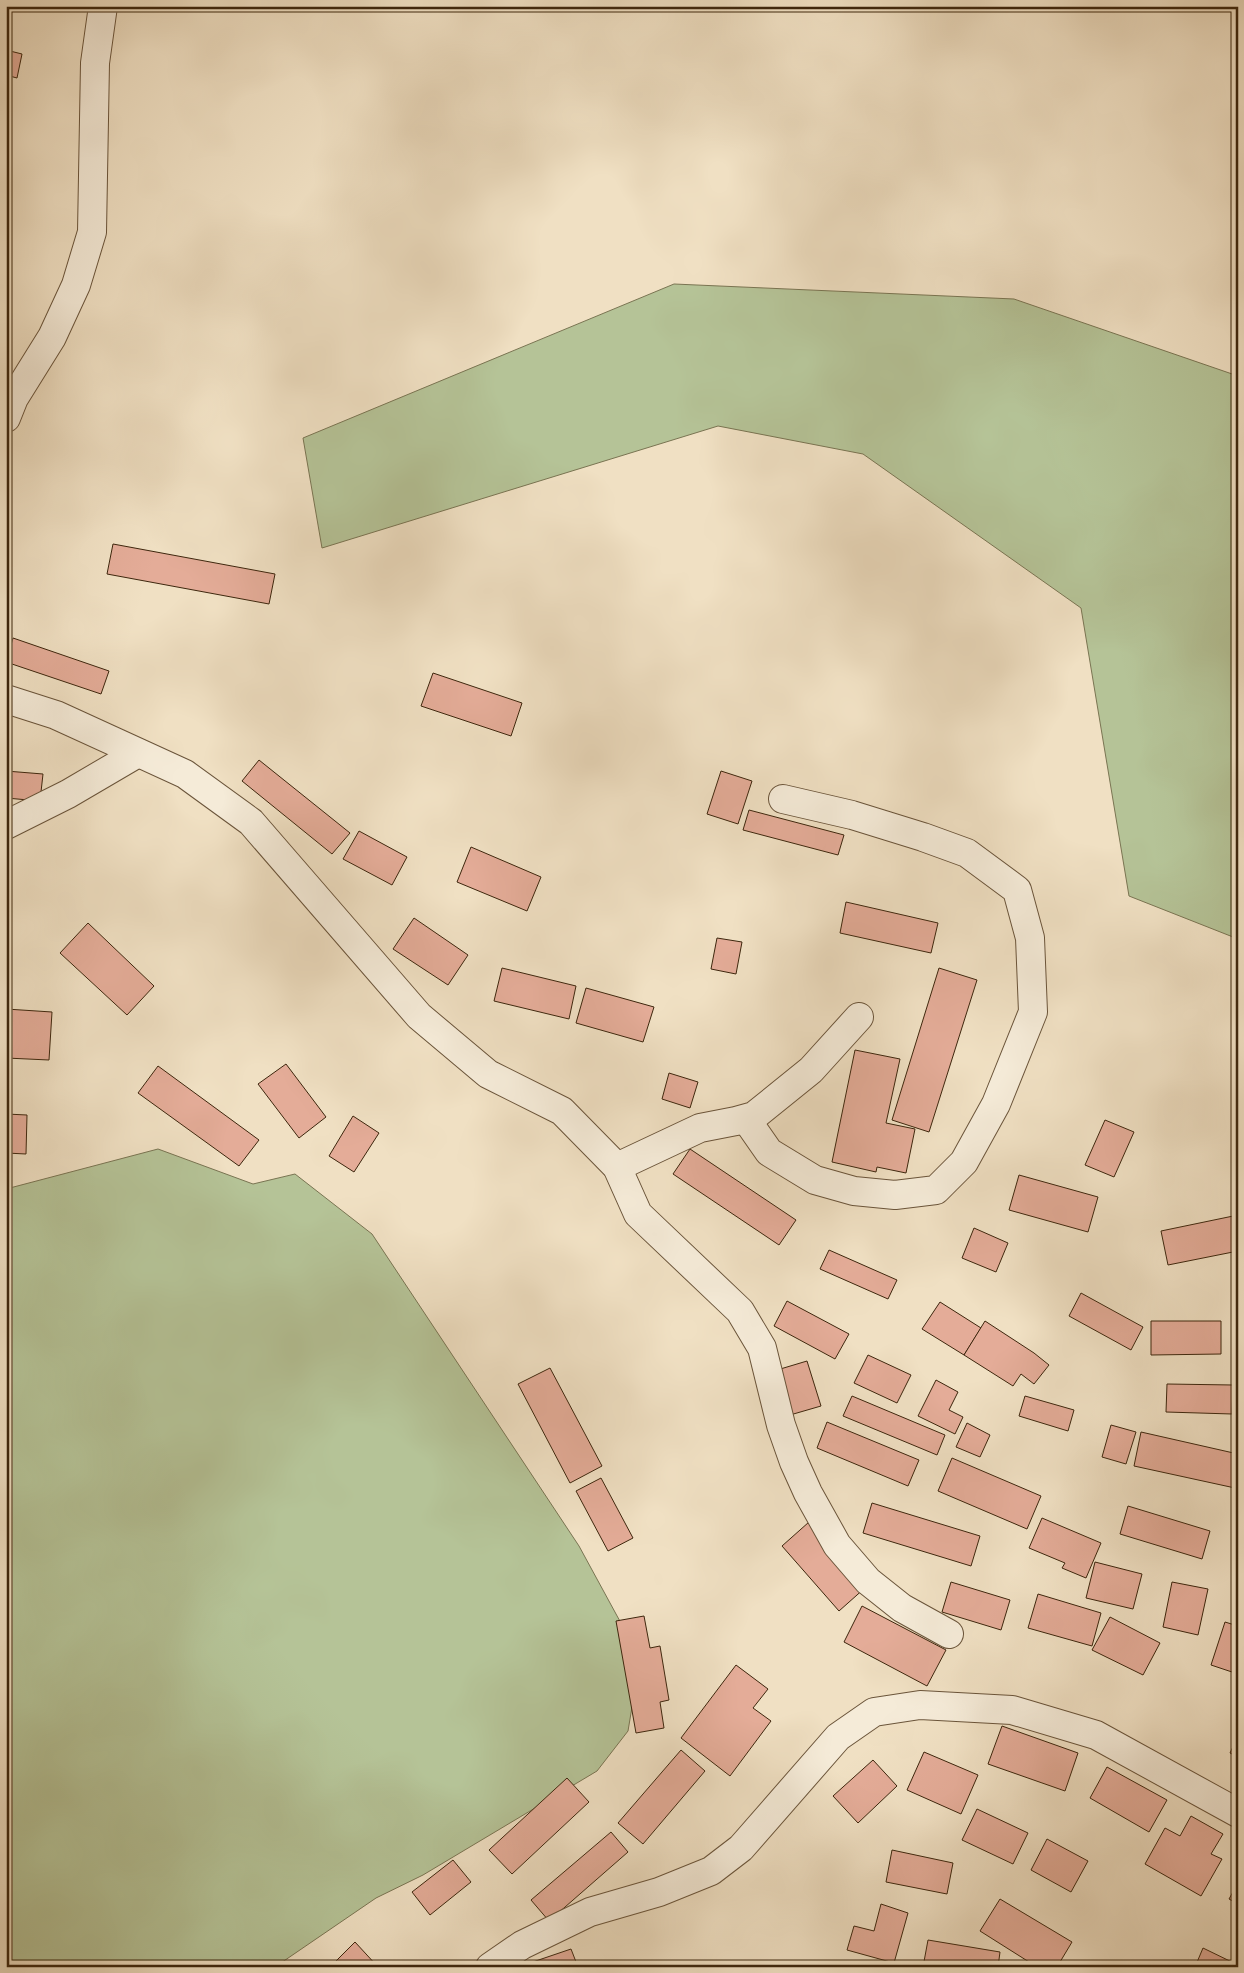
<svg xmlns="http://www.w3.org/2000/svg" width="1244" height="1973" viewBox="0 0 1244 1973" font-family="Vollkorn,serif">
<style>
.green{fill:#b5c397;stroke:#797452}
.building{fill:#e4ac98;stroke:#3d260d}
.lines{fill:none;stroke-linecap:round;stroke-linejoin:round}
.street-casing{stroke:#6a543a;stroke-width:30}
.street{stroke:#f5ebd8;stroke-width:28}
</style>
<rect width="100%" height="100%" fill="#f0e0c3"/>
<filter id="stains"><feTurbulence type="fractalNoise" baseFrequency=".004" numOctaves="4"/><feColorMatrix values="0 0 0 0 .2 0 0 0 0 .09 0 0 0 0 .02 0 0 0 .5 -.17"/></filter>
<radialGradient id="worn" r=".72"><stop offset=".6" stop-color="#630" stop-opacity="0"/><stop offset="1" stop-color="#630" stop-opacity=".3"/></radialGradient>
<g class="green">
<polygon points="674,284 1014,299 1238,376 1238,936 1233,937 1129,896 1081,608 863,454 718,426 322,548 303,438"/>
<polygon points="158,1149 253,1184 295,1174 372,1234 579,1546 628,1636 636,1683 628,1731 597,1771 423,1875 376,1898 275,1967 6,1967 6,1189"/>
</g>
<g class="building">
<polygon points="6,50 22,54 17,78 6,75"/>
<polygon points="113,544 275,574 269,604 107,574"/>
<polygon points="13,638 109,671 101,694 6,662"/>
<polygon points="433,673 522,703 511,736 421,706"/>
<polygon points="259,760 350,833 332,854 242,781"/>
<polygon points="6,771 43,774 40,801 6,798"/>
<polygon points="721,771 752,781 738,824 707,814"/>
<polygon points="749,810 844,835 838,855 743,830"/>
<polygon points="359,831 407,857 392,885 343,859"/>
<polygon points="471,847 541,877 527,911 457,882"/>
<polygon points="846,902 938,923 931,953 840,933"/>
<polygon points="414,918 468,955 448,985 393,949"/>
<polygon points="88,923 154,986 127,1015 60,953"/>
<polygon points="717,938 742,942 736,974 711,969"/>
<polygon points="502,968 576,986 569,1019 494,1001"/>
<polygon points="939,968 977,980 929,1132 892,1120"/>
<polygon points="586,988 654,1007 643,1042 576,1023"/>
<polygon points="6,1009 52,1012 49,1060 6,1058"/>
<polygon points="855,1050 900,1059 886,1123 915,1129 906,1173 877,1167 876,1172 832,1162"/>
<polygon points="286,1064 326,1117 299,1138 258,1084"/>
<polygon points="158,1066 259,1140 239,1166 138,1093"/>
<polygon points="669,1073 698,1082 690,1108 662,1099"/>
<polygon points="6,1114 27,1115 26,1154 6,1153"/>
<polygon points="353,1116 379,1133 354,1172 329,1156"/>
<polygon points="1105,1120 1134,1132 1114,1177 1085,1165"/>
<polygon points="690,1149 796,1220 779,1245 673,1174"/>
<polygon points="1019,1175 1098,1197 1088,1232 1009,1210"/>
<polygon points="1238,1215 1238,1251 1168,1265 1161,1231"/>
<polygon points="974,1228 1008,1243 996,1272 962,1258"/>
<polygon points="829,1250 897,1280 888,1299 820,1269"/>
<polygon points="1081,1293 1143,1327 1131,1350 1069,1316"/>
<polygon points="787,1301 849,1334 835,1359 774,1326"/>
<polygon points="940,1302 981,1328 964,1355 922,1329"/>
<polygon points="985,1321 1034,1353 1049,1365 1034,1384 1021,1374 1013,1386 964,1355"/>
<polygon points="1151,1321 1221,1321 1221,1354 1151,1355"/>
<polygon points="868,1355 911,1375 897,1403 854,1383"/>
<polygon points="807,1361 821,1406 790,1415 777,1370"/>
<polygon points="550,1368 602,1466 570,1483 518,1384"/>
<polygon points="936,1380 958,1392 949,1410 963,1417 955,1434 918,1416"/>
<polygon points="1167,1384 1233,1385 1232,1414 1166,1412"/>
<polygon points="852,1396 945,1435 937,1455 843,1416"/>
<polygon points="1025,1396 1074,1410 1068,1431 1019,1416"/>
<polygon points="827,1422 919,1460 908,1486 817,1448"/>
<polygon points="967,1423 990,1435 980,1457 956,1447"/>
<polygon points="1111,1425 1136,1432 1126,1464 1102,1457"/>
<polygon points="1141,1432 1238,1454 1238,1474 1235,1488 1134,1466"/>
<polygon points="952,1458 1041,1496 1027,1529 938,1491"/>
<polygon points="601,1478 633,1538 608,1551 576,1491"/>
<polygon points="872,1503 980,1536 971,1566 863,1533"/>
<polygon points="1128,1506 1210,1531 1202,1559 1120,1534"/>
<polygon points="1042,1518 1101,1543 1086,1578 1062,1568 1065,1563 1029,1548"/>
<polygon points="809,1522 866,1587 839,1611 782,1546"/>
<polygon points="1095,1562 1142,1574 1133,1609 1086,1598"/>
<polygon points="951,1582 1010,1600 1001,1630 942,1612"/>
<polygon points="1172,1582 1208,1589 1198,1635 1163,1627"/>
<polygon points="1038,1594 1101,1613 1092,1646 1028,1628"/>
<polygon points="862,1606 946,1650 927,1686 844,1642"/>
<polygon points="644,1616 650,1648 660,1646 669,1700 660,1702 664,1728 636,1733 616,1621"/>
<polygon points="1110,1617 1160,1643 1143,1675 1092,1650"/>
<polygon points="1225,1622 1238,1626 1238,1674 1211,1665"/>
<polygon points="736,1665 768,1689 753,1708 771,1721 730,1776 681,1738"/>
<polygon points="1002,1726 1078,1753 1065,1791 988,1764"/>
<polygon points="1238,1736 1238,1757 1230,1753"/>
<polygon points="681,1750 705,1771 643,1844 618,1823"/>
<polygon points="924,1752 978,1775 961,1814 907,1790"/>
<polygon points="873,1760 897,1786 858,1823 833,1796"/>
<polygon points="1107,1767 1167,1800 1149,1832 1090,1798"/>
<polygon points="567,1778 589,1802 512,1874 489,1850"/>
<polygon points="977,1809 1028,1833 1013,1864 962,1840"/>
<polygon points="1191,1816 1223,1834 1211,1854 1222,1859 1201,1896 1145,1864 1165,1828 1180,1836"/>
<polygon points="611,1832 628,1852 549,1921 531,1900"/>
<polygon points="1047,1839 1088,1861 1071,1892 1031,1870"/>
<polygon points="892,1850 953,1863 947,1894 886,1882"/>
<polygon points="453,1860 471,1882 430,1915 412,1892"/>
<polygon points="1238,1883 1238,1904 1229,1899"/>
<polygon points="1000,1899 1072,1942 1057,1967 1037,1967 980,1931"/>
<polygon points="881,1904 908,1913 894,1963 847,1950 854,1926 874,1931"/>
<polygon points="928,1940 1000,1952 998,1967 923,1967"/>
<polygon points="355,1942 378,1967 330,1967"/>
<polygon points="1203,1948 1238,1965 1238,1967 1195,1967"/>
<polygon points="571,1949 578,1967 518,1967"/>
</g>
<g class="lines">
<g class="street-casing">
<g id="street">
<polyline points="6,418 14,398 52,337 76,285 92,232 95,63 103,6"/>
<polyline points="6,699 56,715 185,774 251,822 419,1016 488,1074 562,1111 617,1167 638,1214 740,1311 762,1348 781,1425 794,1462 808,1493 837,1545 868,1581 902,1608 949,1634"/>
<polyline points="6,825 68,794 138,753"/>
<polyline points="746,1119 769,1152 815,1180 854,1191 895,1195 936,1190 964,1162 996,1104 1033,1012 1030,938 1017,890 967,853 923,837 852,815 783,799"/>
<polyline points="617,1167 700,1128 736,1121 754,1116 811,1070 859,1017"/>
<polyline points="490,1967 522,1945 590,1912 659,1892 711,1871 741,1848 838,1737 874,1712 920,1705 1012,1710 1096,1735 1238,1813"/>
</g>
</g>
<use href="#street" class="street"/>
</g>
<rect width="1244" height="1973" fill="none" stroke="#f0e0c3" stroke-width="25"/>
<rect x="8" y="8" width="1229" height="1958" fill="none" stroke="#3d260d" stroke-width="2.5"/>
<rect x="12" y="12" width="1219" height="1948" fill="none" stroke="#3d260d"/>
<rect width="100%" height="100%" filter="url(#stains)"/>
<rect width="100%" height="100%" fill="url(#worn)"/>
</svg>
